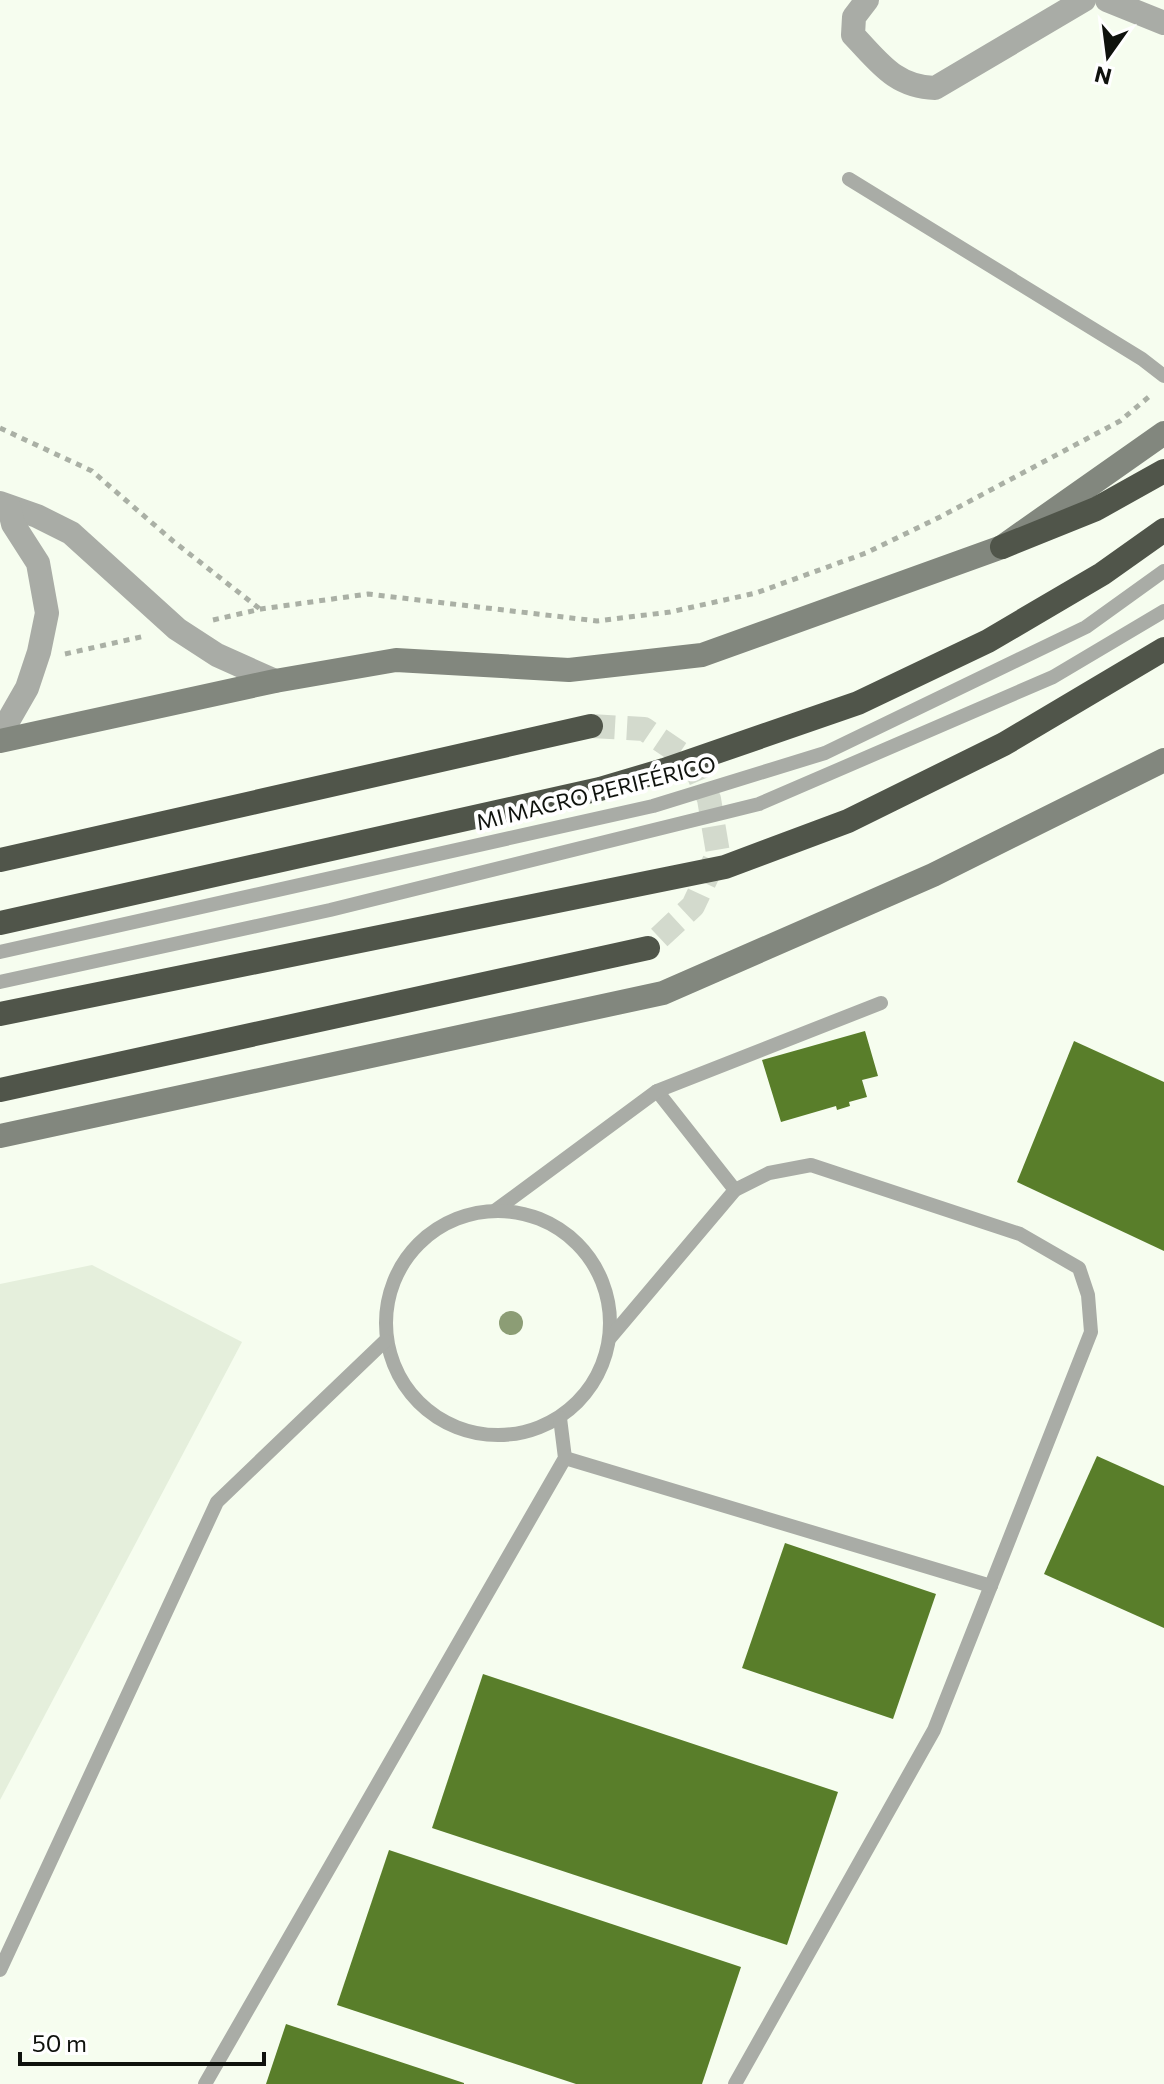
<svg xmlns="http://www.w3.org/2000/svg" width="1164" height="2084" viewBox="0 0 1164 2084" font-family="Commissioner,sans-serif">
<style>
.built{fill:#e5efdc}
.building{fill:#597e2a}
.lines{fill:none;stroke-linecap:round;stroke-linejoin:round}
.motorway-tunnel{stroke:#d3dacd;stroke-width:24;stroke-dasharray:24 12;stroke-linecap:butt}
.path{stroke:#aab0a5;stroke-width:5;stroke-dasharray:6 6;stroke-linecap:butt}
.service{stroke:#a9aca6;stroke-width:14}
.minor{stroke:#a9aca6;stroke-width:24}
.tertiary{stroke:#a9aca6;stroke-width:24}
.secondary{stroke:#82877e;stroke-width:24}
.motorway{stroke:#50554a;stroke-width:24}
.tree{fill:#8c9d75}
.labels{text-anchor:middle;stroke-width:8;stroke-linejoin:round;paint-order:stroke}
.street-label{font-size:22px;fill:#0f120d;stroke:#fff}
</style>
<rect width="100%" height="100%" fill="#f6fdef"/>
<polygon class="built" points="92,1265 242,1342 0,1800 0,1284"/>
<g class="building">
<polygon points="865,1031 878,1076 862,1080 867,1097 849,1102 850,1106 837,1110 836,1106 781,1122 762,1060"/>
<polygon points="1074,1041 1164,1082 1164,1251 1017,1182"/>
<polygon points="1097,1456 1164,1486 1164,1628 1044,1574"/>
<polygon points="785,1543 936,1594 893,1719 742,1668"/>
<polygon points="483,1674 838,1792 787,1945 432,1828"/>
<polygon points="389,1850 741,1967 702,2084 576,2084 337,2005"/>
<polygon points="286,2024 464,2083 464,2084 266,2084"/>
</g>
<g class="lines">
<polyline class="motorway-tunnel" points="591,726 644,729 693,762 709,799 718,853 693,906 648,948"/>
<g class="path">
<polyline points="0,428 92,471 173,541 260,609"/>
<polyline points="213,620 261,609 368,594 597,621 670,612 756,593 866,553 940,517 1120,421 1151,395"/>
<polyline points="65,654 145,636"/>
</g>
<g class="service">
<polyline points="849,179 1142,359 1164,376"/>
<polyline points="0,952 653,806 825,753 1086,627 1164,571"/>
<polyline points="0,982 330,910 759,804 1053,677 1164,611"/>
<polyline points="657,1091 735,1190"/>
<polyline points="496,1210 657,1091 881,1003"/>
<circle cx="498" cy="1323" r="112"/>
<polyline points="610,1338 735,1190 769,1173 811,1165 1020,1234 1079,1268 1088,1295 1091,1332 934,1730 735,2084"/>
<polyline points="565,1458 991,1586"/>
<polyline points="0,1970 217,1502 385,1341"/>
<polyline points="205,2084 565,1458 560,1418"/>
</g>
<g class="minor">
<path d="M867 0 854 17 853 35C879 62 895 87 935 88L1084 0"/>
<polyline points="1107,0 1164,23"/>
</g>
<g class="tertiary">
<polyline points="0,503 37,516 71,533 177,629 217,655 275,681"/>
<polyline points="0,735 27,688 39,652 47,613 38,563 13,524 9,507"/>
</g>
<g class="secondary">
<polyline points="0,741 275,681 396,660 569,670 702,655 1002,547 1164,433"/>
<polyline points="0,1136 663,993 933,875 1164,760"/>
</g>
<g class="motorway">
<polyline points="1002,547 1096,509 1164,471"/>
<polyline points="0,860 591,726"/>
<polyline points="0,923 600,789 664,770 858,703 988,641 1102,574 1164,530"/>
<polyline points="0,1014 725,867 848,821 1004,744 1164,649"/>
<polyline points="0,1090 648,948"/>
</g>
</g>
<circle class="tree" cx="511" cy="1323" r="12"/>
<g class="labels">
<g class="street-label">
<text transform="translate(596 793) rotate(-14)" y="8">MI MACRO PERIFÉRICO</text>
</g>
</g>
<g transform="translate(1108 56) rotate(194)" stroke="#ffffff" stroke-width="6" paint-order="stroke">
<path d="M0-6L14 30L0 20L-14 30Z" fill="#0f120d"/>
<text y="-12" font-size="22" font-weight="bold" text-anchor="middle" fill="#0f120d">N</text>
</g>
<path d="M20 2052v12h244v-12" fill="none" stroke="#0f120d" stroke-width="4"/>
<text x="32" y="2052" font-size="24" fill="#0f120d" stroke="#ffffff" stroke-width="6" paint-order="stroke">50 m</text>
</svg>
